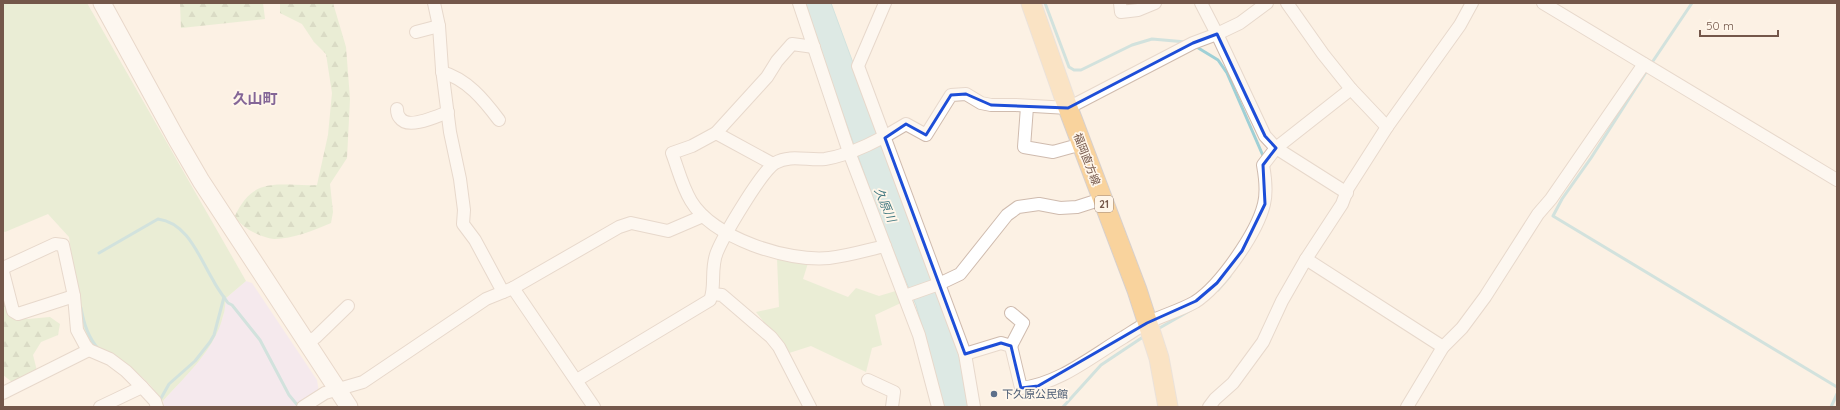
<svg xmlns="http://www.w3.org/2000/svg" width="1840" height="410" viewBox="0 0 1840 410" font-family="Quicksand,'Noto Sans JP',sans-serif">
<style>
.education{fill:#eee1f8}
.forest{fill:url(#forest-firs)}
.park{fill:#d4e9c3}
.water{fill:#b9e1e5;stroke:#9fd0d6}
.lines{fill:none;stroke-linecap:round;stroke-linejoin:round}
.stream{stroke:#9fd0d6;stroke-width:3}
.street-casing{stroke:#cfbbae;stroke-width:14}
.secondary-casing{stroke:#d2baab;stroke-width:19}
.primary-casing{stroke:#d8d0cc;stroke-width:21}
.street{stroke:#fff;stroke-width:12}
.secondary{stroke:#fff;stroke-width:17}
.primary{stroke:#f9d39d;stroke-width:19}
.marked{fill:none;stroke:#1d4ed8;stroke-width:3;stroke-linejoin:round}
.service-dot{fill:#5c6f8a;stroke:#fff6ea;stroke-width:1.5}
.labels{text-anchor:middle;stroke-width:3.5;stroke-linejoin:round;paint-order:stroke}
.shield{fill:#fff6ea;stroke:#9e877a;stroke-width:1}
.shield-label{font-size:10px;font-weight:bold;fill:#74574a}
.street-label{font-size:11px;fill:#74574a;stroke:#fff6ea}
.service-label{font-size:11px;fill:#4e5e75;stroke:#fff6ea;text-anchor:start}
.water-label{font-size:12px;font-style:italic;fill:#417880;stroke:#fff6ea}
.district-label{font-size:15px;font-weight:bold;fill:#846697;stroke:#fff6ea}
</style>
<defs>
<pattern id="forest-firs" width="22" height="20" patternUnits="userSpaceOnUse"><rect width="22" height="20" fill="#d4e9c3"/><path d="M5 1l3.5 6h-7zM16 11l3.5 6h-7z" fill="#b1c0a0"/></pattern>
</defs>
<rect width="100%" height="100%" fill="#fcf1e4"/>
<polygon class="education" points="246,281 252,283 317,380 319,392 294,407 164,407 163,401 199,361 214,339 223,317 226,298"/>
<g class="forest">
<polygon points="180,3 263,3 265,19 181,28"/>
<path d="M280 3H333L346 47 350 99 347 158 330 184 333 212 331 223C314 230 293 239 274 239 261 238 240 227 235 216 254 174 281 187 317 185L328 135 332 93 326 54 314 42 302 24 280 13Z"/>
<polygon points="3,292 12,314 28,319 50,317 60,324 58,335 41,342 33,355 37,371 12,382 3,375"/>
</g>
<g class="park">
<path d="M3 3H87L246 281 226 298C225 304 225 311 223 316 215 350 185 376 163 401 140 370 127 364 92 350L82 327 69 237 48 214 5 232 3 231Z"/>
<polygon points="777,258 808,263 803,279 848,297 856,288 879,296 899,290 903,302 875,315 882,345 872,348 866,372 811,346 789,353 756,312 779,307"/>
</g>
<polygon class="water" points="803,3 831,3 963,362 970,407 943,407 932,361 916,305 884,228"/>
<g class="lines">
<g class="stream">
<polyline points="1045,3 1069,67 1074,70 1081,70 1132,45 1152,39 1186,42"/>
<polyline points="1195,46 1218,60 1227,73 1264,158"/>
<polyline points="1651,64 1692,3"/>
<polyline points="1648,69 1591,158 1562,199 1553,216 1837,387"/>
<path d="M99 253 158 219C188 223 199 257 213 280 217 288 223 296 228 303L232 305 260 340 289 395 299 407"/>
<polyline points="1218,290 1230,276"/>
<path d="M81 308C84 324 88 337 99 350"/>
<polyline points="1156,330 1198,306"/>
<polyline points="158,398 160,400 169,384 195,361 210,342 214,335 224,297"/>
<polyline points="1063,407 1101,365 1146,335"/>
<polyline points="1831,407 1837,394"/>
</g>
<g class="street-casing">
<g id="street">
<polyline points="434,3 439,26 442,69 450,132 460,179 464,210 463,224 475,240 503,292"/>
<polyline points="799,3 849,152 919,335 938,407"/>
<polyline points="885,3 858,66 965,354 974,407"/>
<polyline points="1120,3 1121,12 1138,10 1155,3"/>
<polyline points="1201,3 1217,34 1265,136 1276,148 1347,193"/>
<polyline points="1287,3 1323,54 1351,89 1387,127"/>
<polyline points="1543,3 1837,180"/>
<polyline points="416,32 439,26"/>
<path d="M814 47 792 44 777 61 767 77 716 133 692 146 672 153C678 169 682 186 691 201 713 238 787 262 829 258 848 256 867 250 885 246"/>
<path d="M442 72C467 79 484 100 499 120"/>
<polyline points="1027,107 1024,147 1053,152 1082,144"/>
<path d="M397 109C397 112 398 116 400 118 408 130 437 116 448 112"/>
<polyline points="716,133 773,164"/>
<polyline points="1306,259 1443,347"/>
<polyline points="3,268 55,244 63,245 74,296 77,330 85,345 89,350 110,359 126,371 142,387"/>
<polyline points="3,272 13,311 18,314 74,296"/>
<polyline points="513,288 594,407"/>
<polyline points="713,294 722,295 771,337 779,347 810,407"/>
<polyline points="905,296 939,284 960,274 1007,215 1018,207 1039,204 1060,208 1077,207 1102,199"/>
<polyline points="307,343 316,337 348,306"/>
<polyline points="1011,346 1023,323 1011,313"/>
<path d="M965 354 1001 343 1011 346 1021 388C1059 384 1092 356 1124 337 1132 332 1139 327 1147 323 1163 315 1179 311 1195 302 1220 286 1257 233 1264 204 1267 192 1265 176 1263 165L1276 148 1351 89"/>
<path d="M577 380 710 300C716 287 710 268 717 252 724 235 761 172 775 163 790 154 809 161 825 159 851 155 884 138 906 124L926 135 951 95 966 94 981 103 991 105H1016L1068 108 1193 43 1217 34 1240 23 1267 3"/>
<polyline points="868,380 894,392 892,407"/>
<polyline points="3,393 89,350"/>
<polyline points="100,407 142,387 155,401 157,407"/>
<polyline points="303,407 325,393 363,382 486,299 513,288 619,227 631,223 668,231 703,216"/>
<polyline points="1209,407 1215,399 1233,383 1263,342 1282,301 1306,259 1342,204 1348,188 1387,127 1460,25 1472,3"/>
<polyline points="1407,407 1443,347 1462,328 1485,297 1538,214 1551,199 1644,64"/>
</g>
</g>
<g class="secondary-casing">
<polyline id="secondary" points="102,3 176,138 201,181 349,407"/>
</g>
<g class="primary-casing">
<polyline id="primary" points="1031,3 1068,108 1137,290 1159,358 1168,407"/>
</g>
<use href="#street" class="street"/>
<use href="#secondary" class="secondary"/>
<use href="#primary" class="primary"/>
</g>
<path d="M0 0H1840V410H0ZM1217 34 1265 136 1276 148 1263 165 1265 204 1242 251 1217 283 1196 301 1147 323 1038 386 1021 388 1011 346 1001 343 965 354 885 138 906 124 926 135 951 95 966 94 991 105 1068 108 1193 43Z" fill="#fcf1e4" fill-opacity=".55" fill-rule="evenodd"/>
<path class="marked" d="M1217 34 1265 136 1276 148 1263 165 1265 204 1242 251 1217 283 1196 301 1147 323 1038 386 1021 388 1011 346 1001 343 965 354 885 138 906 124 926 135 951 95 966 94 991 105 1068 108 1193 43Z"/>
<circle class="service-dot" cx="994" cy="394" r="4"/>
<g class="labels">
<rect class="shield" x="1095" y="196" width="18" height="16" rx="3"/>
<g class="shield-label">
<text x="1104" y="208">21</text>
</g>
<g class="street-label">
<text transform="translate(1087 159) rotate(69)" y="4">福岡直方線</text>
</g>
<g class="service-label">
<text x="1002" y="398">下久原公民館</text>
</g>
<g class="water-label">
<text transform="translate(885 205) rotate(67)" y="4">久原川</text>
</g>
<g class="district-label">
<text x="255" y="104">久山町</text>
</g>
</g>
<rect width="1840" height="410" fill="none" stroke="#74574a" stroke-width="8"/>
<path d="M1700 30v6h78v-6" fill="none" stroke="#74574a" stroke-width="2"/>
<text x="1706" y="30" font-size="12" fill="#74574a" stroke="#fff6ea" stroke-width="3" paint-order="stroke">50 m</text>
</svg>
